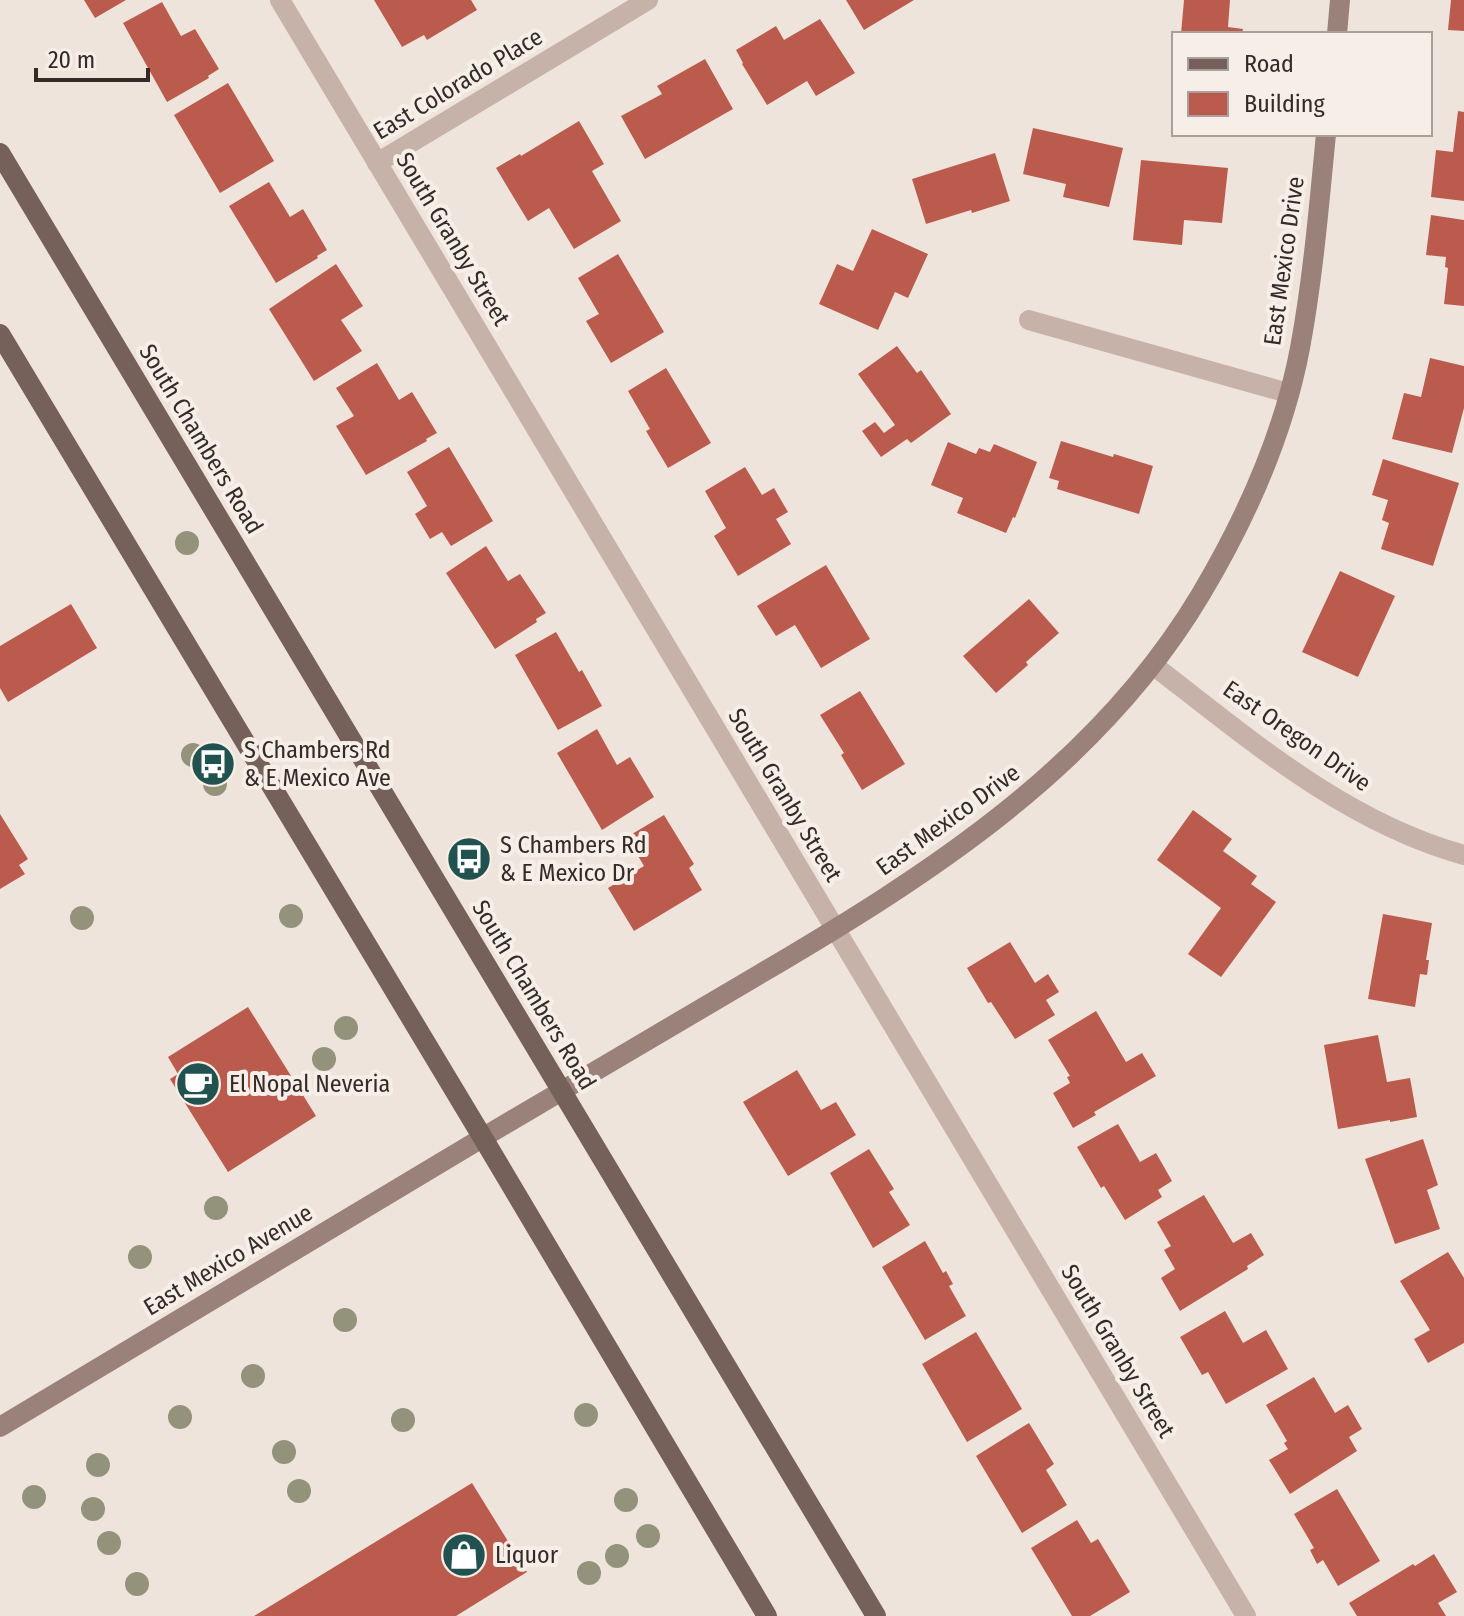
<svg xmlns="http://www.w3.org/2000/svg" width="1464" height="1616" viewBox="0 0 1464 1616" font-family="'Fira Sans Condensed',sans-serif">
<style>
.building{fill:#bb5b4e}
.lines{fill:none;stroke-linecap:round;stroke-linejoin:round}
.street{stroke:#c6b2a8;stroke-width:20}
.secondary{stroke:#9a827a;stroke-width:20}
.primary{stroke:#75605a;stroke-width:20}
.tree{fill:#93937c}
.labels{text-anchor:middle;stroke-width:8;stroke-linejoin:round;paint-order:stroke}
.street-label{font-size:24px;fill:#342a28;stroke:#f7eee7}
.poi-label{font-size:24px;fill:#342a28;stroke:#f7eee7;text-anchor:start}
</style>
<rect width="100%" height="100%" fill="#efe4db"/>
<g class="building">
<polygon points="84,0 126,0 95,18"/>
<polygon points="374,0 471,0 477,10 427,40 424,35 402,47"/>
<polygon points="846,0 914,0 864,30"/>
<polygon points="1184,0 1230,0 1228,27 1243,29 1242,34 1181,34"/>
<polygon points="1451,0 1464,0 1464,31 1448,30"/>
<polygon points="162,2 181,36 195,29 219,69 208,76 209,78 167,102 123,23"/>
<polygon points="820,19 855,73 816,96 807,81 767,105 742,64 743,63 736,50 776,26 784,40"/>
<polygon points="705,59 733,109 645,159 621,116 662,94 657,86"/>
<polygon points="228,83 274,161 220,193 174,115"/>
<polygon points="1458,111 1464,112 1464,201 1431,197 1436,150 1453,152"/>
<polygon points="579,121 604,164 592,171 621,221 574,249 549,208 528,221 496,168 520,154 521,156"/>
<polygon points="1033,128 1123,148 1109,207 1063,197 1066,184 1023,174"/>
<polygon points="995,153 1010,201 972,213 971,210 926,224 912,179"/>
<polygon points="1141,160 1228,168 1222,223 1184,220 1182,245 1133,240"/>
<polygon points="269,182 290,217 303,209 327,250 317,256 318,258 276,283 229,206"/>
<polygon points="1431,215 1464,220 1464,306 1444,304 1448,268 1445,267 1446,257 1426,255"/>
<polygon points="872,229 928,254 908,298 895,292 878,330 819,304 837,264 853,271"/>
<polygon points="618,254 664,332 611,363 586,321 599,314 578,278"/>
<polygon points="336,264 363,306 341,320 362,351 314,381 269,309"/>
<polygon points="897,346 917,373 921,370 951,414 911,443 907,439 881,457 862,431 875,422 884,433 895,425 858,374"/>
<polygon points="1430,358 1464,366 1464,408 1452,453 1392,439 1404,393 1421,397"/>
<polygon points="377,363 399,400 412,392 437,433 426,439 427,441 366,475 336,426 354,416 336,388"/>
<polygon points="666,368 711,443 668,468 646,431 650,429 628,391"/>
<polygon points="1061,441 1113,457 1114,454 1153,466 1139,514 1057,489 1059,481 1049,478"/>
<polygon points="948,442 976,454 979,448 990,452 994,444 1037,462 1015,518 1013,517 1006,533 957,513 963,498 931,485"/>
<polygon points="449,447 493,521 451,546 442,532 430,539 415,514 427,506 407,472"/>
<polygon points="1383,459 1459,483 1433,566 1381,549 1389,523 1382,520 1388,500 1372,495"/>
<polygon points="745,467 762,495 774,488 788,512 776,519 791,544 738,576 714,536 726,528 705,491"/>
<polygon points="486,546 508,581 520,574 546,613 536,619 537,622 495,649 446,573"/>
<polygon points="826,565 870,639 821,668 795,625 776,636 757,606"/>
<polygon points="1340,571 1395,596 1358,677 1302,652"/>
<polygon points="1029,599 1059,633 1026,662 1028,665 996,693 963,656"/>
<polygon points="71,604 97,648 8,702 0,688 0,646"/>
<polygon points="556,632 579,672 582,670 602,706 558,730 515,655"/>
<polygon points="860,691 905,764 862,790 841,755 844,753 820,715"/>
<polygon points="597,729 617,765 630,757 654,797 602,830 557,753"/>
<polygon points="1193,810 1232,839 1223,851 1257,876 1251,884 1276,902 1221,977 1188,954 1221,908 1157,860"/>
<polygon points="0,814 28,859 19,865 25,874 0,889"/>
<polygon points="664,815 694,864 689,868 702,890 634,931 608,888 644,866 627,837"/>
<polygon points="1383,914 1432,923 1426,960 1429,960 1427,975 1420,974 1415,1007 1368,999"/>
<polygon points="1010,942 1035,983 1048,974 1059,992 1046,1000 1055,1015 1015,1039 991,1002 988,1003 967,968"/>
<polygon points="248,1007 316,1116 228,1172 170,1079 178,1074 168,1057"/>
<polygon points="1096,1011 1126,1062 1142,1053 1156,1076 1094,1112 1096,1115 1073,1128 1053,1093 1070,1083 1067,1077 1070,1076 1048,1040"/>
<polygon points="1378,1035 1387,1082 1410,1078 1417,1117 1390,1122 1390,1120 1338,1129 1324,1045"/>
<polygon points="797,1070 821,1110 836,1102 856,1135 788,1176 743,1102"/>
<polygon points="1118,1124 1140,1162 1156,1153 1172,1181 1158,1190 1162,1197 1125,1220 1104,1186 1101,1188 1077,1147"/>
<polygon points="1423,1139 1438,1185 1427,1190 1440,1229 1395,1244 1365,1159"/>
<polygon points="869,1149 894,1189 889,1192 910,1225 873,1248 830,1173"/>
<polygon points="1204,1195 1233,1243 1251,1233 1264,1255 1247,1266 1248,1269 1180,1311 1161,1278 1175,1269 1164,1250 1171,1246 1157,1222"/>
<polygon points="925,1241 943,1273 946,1271 953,1284 949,1286 966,1316 925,1340 882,1267"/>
<polygon points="1448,1252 1464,1278 1464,1343 1428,1363 1414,1339 1430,1330 1400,1281"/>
<polygon points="1225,1311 1243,1343 1266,1330 1288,1369 1226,1404 1208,1372 1202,1375 1180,1337"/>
<polygon points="976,1332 1022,1409 967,1442 922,1364"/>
<polygon points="1314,1377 1335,1413 1348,1405 1362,1429 1349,1437 1357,1451 1290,1494 1269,1460 1288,1449 1284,1443 1287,1441 1266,1405"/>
<polygon points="1029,1423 1054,1464 1046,1470 1067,1505 1022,1533 976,1456"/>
<polygon points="472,1483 527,1572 456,1616 254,1616"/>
<polygon points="1337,1489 1380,1561 1338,1586 1323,1560 1317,1564 1310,1550 1314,1548 1294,1514"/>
<polygon points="1077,1520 1091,1543 1098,1539 1130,1592 1090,1616 1072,1616 1031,1548"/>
<polygon points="1434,1554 1457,1592 1438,1603 1446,1616 1357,1616 1349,1603 1413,1564 1415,1566"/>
</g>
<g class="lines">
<g class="street">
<polyline points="280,0 1246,1616"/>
<polyline points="377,163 648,0"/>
<polyline points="1029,320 1288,393"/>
<path d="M1153 665C1249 739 1345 822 1464 855"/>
</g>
<g class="secondary">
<polyline points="1337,34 1340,0"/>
<path d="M0 1427C189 1314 376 1200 565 1089 630 1050 695 1012 760 974 930 874 1098 767 1201 594 1245 520 1284 433 1300 348 1313 278 1319 206 1326 134"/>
</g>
<g class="primary">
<polyline points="0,153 876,1616"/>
<polyline points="0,334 483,1138 767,1616"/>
</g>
</g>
<g class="tree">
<circle cx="187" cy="543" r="12"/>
<circle cx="193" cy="755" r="12"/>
<circle cx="215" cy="784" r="12"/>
<circle cx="291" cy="916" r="12"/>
<circle cx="82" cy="918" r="12"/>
<circle cx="346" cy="1028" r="12"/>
<circle cx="324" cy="1059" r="12"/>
<circle cx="216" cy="1208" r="12"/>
<circle cx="140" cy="1257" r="12"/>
<circle cx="345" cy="1320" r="12"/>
<circle cx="253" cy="1376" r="12"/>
<circle cx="586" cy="1415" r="12"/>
<circle cx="180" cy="1417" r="12"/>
<circle cx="403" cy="1420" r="12"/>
<circle cx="284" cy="1452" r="12"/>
<circle cx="98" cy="1465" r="12"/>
<circle cx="299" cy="1491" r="12"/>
<circle cx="34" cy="1497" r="12"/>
<circle cx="626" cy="1500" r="12"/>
<circle cx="93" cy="1509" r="12"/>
<circle cx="648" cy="1536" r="12"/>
<circle cx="109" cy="1543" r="12"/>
<circle cx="617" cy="1556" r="12"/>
<circle cx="589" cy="1573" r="12"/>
<circle cx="137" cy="1584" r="12"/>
</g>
<defs>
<g id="bus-disc" transform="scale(2.3)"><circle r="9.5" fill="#21524f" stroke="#f7eee7"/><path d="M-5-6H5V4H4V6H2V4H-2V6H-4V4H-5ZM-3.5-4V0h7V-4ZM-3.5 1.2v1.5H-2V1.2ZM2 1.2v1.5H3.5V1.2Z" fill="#fff"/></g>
<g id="cafe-disc" transform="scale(2.3)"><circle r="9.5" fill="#21524f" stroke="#f7eee7"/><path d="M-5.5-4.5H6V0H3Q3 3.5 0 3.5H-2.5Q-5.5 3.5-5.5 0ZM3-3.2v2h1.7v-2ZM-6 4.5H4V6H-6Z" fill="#fff"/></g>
<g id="shop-disc" transform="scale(2.3)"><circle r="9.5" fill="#21524f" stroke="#f7eee7"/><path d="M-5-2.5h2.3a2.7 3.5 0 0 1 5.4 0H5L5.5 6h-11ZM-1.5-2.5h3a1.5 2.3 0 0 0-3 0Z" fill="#fff"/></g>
</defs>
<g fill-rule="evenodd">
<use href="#bus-disc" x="213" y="764"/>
<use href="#bus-disc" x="469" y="859"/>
<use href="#cafe-disc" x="198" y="1084"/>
<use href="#shop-disc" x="464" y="1555"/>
</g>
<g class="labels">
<g class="street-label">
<text transform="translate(458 84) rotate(-31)" y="8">East Colorado Place</text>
<text transform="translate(453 239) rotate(59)" y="8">South Granby Street</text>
<text transform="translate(1284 261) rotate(-82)" y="8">East Mexico Drive</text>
<text transform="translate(201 439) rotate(59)" y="8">South Chambers Road</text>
<text transform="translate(1297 736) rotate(35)" y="8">East Oregon Drive</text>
<text transform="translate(785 795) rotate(59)" y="8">South Granby Street</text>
<text transform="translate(948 820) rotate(-36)" y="8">East Mexico Drive</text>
<text transform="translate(534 995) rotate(59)" y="8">South Chambers Road</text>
<text transform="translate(228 1260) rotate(-31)" y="8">East Mexico Avenue</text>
<text transform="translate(1118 1351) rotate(59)" y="8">South Granby Street</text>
</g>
<g class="poi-label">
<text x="244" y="758">S Chambers Rd<tspan x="244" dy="28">&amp; E Mexico Ave</tspan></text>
<text x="500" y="853">S Chambers Rd<tspan x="500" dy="28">&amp; E Mexico Dr</tspan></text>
<text x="229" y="1092">El Nopal Neveria</text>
<text x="495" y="1563">Liquor</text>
</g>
</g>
<rect x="1172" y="32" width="260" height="104" fill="#f7eee7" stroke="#a9a09b" stroke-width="2"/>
<rect x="1188" y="58" width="40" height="12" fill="#75605a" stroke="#a9a09b" stroke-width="2"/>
<text x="1244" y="72" font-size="24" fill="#342a28">Road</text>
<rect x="1188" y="92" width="40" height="24" fill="#bb5b4e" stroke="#a9a09b" stroke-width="2"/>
<text x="1244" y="112" font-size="24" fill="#342a28">Building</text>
<path d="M36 68v12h112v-12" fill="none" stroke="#342a28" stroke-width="4"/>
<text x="48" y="68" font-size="24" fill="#342a28" stroke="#f7eee7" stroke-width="6" paint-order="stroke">20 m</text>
</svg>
